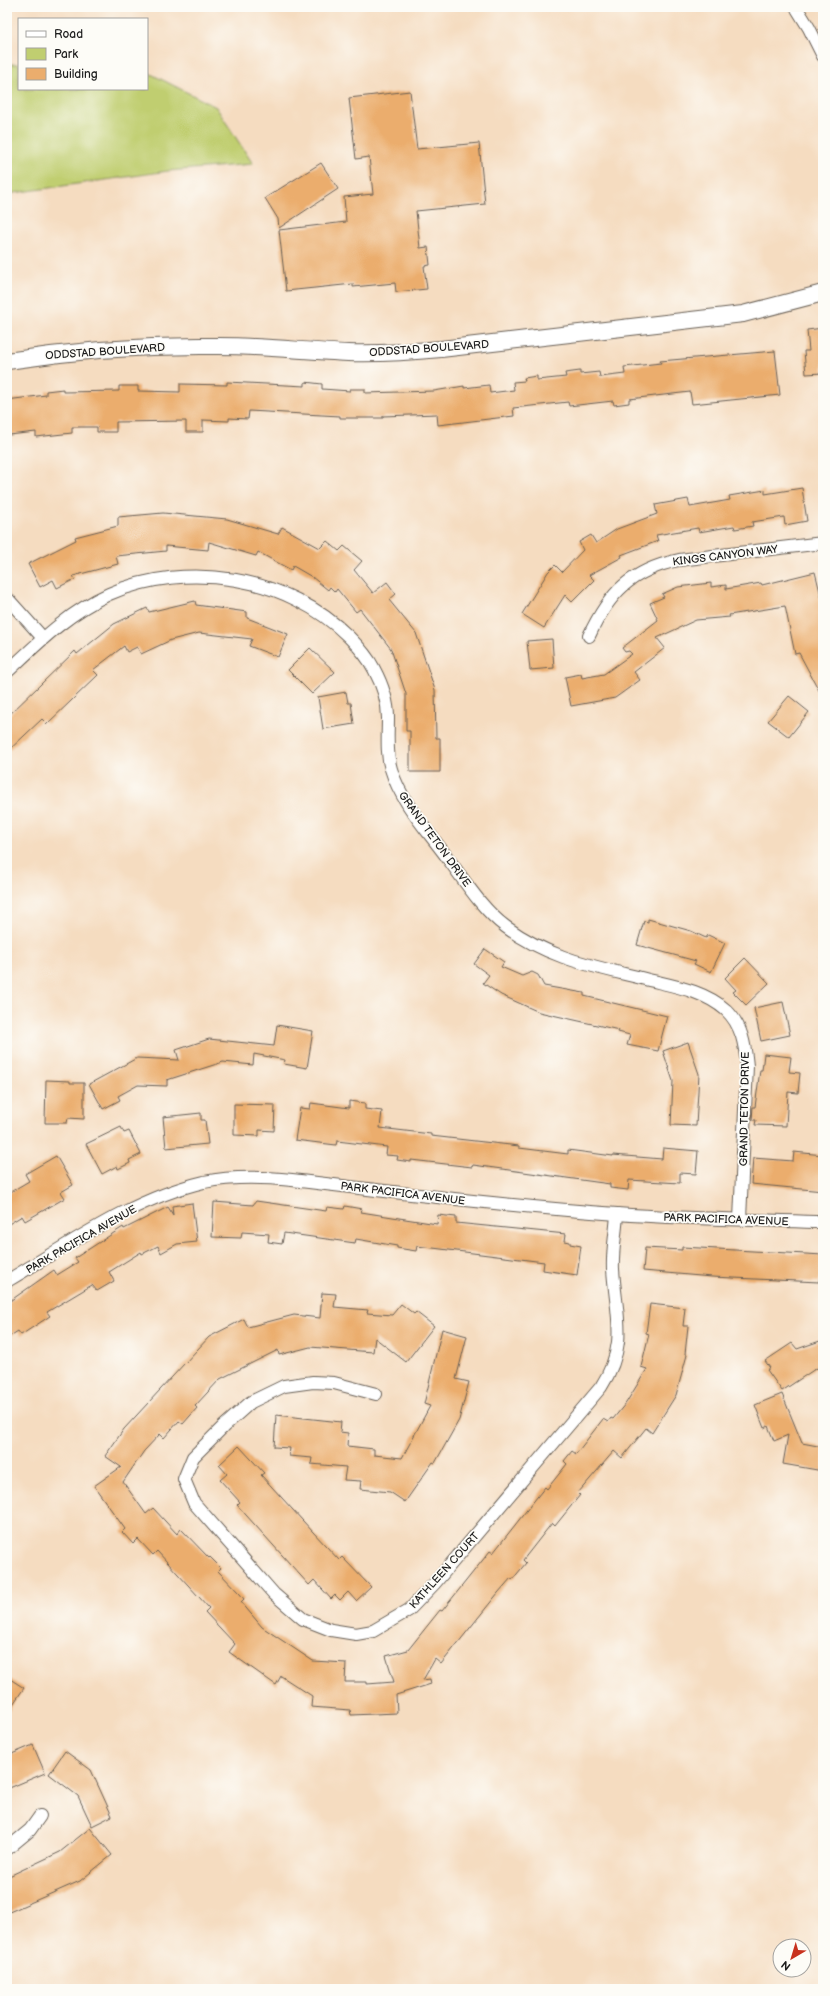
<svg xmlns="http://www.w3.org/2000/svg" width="830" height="1996" viewBox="0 0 830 1996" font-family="'Balsamiq Sans',sans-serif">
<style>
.green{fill:#c0ce70;stroke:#6e7546}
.building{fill:#ebad6d}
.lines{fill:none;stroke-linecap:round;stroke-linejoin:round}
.minor-casing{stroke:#685f55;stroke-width:14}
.tertiary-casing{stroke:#685f55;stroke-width:18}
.minor{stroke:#fff;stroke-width:12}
.tertiary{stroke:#fff;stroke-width:16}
.labels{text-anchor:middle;stroke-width:3.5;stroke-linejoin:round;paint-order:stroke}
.street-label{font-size:11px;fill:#1c1c1c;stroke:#fdfcf7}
</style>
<rect width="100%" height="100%" fill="#fdfcf7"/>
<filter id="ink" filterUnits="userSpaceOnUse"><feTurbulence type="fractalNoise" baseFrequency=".025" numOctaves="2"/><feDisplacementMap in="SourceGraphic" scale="8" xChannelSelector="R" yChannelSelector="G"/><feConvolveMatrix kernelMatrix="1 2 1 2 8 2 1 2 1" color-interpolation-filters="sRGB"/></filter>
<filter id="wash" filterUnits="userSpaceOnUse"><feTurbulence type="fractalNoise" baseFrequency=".012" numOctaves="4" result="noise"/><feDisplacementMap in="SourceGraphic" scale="16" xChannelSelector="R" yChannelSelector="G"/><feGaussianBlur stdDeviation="0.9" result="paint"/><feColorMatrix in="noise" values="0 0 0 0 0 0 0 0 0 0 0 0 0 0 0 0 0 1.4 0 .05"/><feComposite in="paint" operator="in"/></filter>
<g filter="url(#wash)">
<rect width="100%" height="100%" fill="#f5dcc0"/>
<polygon class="green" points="7,64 19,64 19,89 147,89 147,72 216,107 253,164 168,171 7,194"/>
<g id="blocks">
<g class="building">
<polygon points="410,91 417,149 479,143 485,204 416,211 420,248 428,247 430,265 424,266 427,289 396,292 395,283 353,287 353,284 286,291 279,230 346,222 344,197 373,194 369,157 356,159 349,98"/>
<polygon points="321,163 338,189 279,228 278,219 265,198"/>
<polygon points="823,328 823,373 806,374 804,351 809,351 807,330"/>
<polygon points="775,351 780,395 692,404 690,392 629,399 629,403 614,405 613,401 569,406 568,402 513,408 514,416 438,425 437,414 383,416 383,418 340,418 340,416 249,411 248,419 229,418 229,421 203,420 203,432 186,432 186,421 116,422 116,432 97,432 97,427 72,427 72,433 36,437 36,432 9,435 7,427 7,400 46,395 46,391 63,389 63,392 119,391 119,386 138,386 138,391 180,392 180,384 227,385 227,382 305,386 305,382 322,384 322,389 350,391 350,389 365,389 365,393 434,391 464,386 464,388 489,385 490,393 514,390 513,382 525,381 524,378 537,376 537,380 566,377 565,373 580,371 580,374 599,372 600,377 625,374 624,367 661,363 660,361"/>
<polygon points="802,488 807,521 785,525 784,517 752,522 753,526 735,529 734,526 699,532 698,528 656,535 658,541 621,555 622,557 589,575 594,580 572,602 565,595 544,628 522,614 548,572 555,565 562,572 583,550 579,542 591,535 596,543 617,529 657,514 655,505 688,499 690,507 730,500 729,496 765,490 765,494"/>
<polygon points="163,513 227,519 278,534 282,527 320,548 327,541 339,551 344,546 362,561 354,570 373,593 387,582 396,594 389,600 416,633 435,690 436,738 440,738 440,772 410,772 410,731 406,731 406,694 391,649 360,609 356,612 337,589 335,592 330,587 328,590 312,577 293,566 291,570 258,552 256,556 209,542 208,550 166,546 166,551 116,556 118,564 73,576 75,579 57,588 53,580 40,587 28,564 76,540 75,537 118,526 118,517"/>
<polygon points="815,572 823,604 823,698 799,653 795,654 785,606 729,615 730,617 696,620 657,638 665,648 634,672 640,680 615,698 571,706 565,677 581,674 582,678 604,674 632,654 629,651 625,652 622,648 658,620 650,603 664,597 662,594 678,587 711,583 711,587 726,585 726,589 761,583 762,585"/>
<polygon points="195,601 196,605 247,612 247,618 288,634 278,657 249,646 252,639 199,633 171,640 141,654 137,647 127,652 124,646 93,670 98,675 47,724 42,719 7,752 7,717 75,651 77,654 114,624 147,608 149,612"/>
<polygon points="552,639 554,668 530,670 527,641"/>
<polygon points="310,648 335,672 312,694 288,670"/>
<polygon points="346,692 348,703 351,703 354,724 323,729 318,697"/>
<polygon points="789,696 809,712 789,737 768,721"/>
<polygon points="648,919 691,931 706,938 708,935 725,943 711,972 694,964 696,961 637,945 644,921 648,922"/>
<polygon points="485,949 504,962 501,967 522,976 532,972 538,975 544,986 584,993 584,996 667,1016 658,1051 627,1045 630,1035 618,1032 619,1030 539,1012 501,995 483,983 489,975 474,964"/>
<polygon points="745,958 769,983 746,1005 733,992 736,990 725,978"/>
<polygon points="783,1002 790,1035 761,1041 754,1008"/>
<polygon points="277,1025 313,1031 307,1068 284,1064 285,1060 254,1054 253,1065 223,1062 167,1080 167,1086 138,1085 118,1096 120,1100 103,1109 89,1084 137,1058 179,1060 176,1050 209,1039 274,1046"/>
<polygon points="688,1042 699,1074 696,1126 671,1125 673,1081 663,1051"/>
<polygon points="764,1054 791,1057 789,1072 800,1073 798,1093 788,1092 786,1126 755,1125 756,1120 752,1120 753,1107 755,1107 760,1070 762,1070"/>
<polygon points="46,1080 70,1081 70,1083 84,1083 84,1119 68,1118 67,1123 45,1123"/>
<polygon points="349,1101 365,1103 365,1109 382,1111 380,1128 431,1134 431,1136 519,1146 519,1148 568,1154 568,1150 613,1156 613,1155 662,1159 663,1148 698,1151 696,1174 680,1173 680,1183 629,1180 628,1190 610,1188 610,1184 473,1165 472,1167 411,1160 411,1162 397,1160 398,1156 386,1155 387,1147 337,1141 336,1145 295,1140 300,1108 310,1109 311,1103 349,1108"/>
<polygon points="234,1104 275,1105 274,1131 259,1130 259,1136 234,1135"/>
<polygon points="201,1113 201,1120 205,1120 208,1144 166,1148 163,1117"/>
<polygon points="121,1127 124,1133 129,1131 141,1154 129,1160 130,1163 118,1169 117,1166 102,1174 86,1144"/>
<polygon points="794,1152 823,1155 823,1191 751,1184 753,1158 793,1161"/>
<polygon points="56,1156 73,1185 61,1192 65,1198 25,1221 22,1216 7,1225 7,1194 29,1181 25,1174"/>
<polygon points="256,1201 326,1211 327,1207 344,1209 345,1206 362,1209 361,1212 437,1224 438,1215 456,1217 456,1223 566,1234 565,1241 570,1242 570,1244 581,1246 577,1275 543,1270 544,1262 417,1246 416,1251 397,1248 397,1246 356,1239 355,1243 284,1233 282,1244 268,1242 269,1234 242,1232 241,1238 212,1237 214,1202 253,1205"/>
<polygon points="192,1203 197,1242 177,1244 161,1253 158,1246 142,1254 141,1252 109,1272 114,1281 97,1291 92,1285 47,1312 50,1316 21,1335 18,1331 7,1338 7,1303 54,1270 57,1275 78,1262 75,1258 123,1227 124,1229 168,1207 173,1215 172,1206"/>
<polygon points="682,1247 823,1255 823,1273 820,1273 819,1282 712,1277 643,1271 645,1248 682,1250"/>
<polygon points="322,1293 336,1294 334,1307 368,1310 367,1313 392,1315 401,1304 414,1314 416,1312 434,1326 406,1362 375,1338 373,1352 310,1347 279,1355 278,1350 220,1379 195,1406 197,1408 183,1424 179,1421 164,1438 160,1434 144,1451 123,1482 146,1514 153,1508 177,1534 181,1529 209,1558 210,1557 221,1568 218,1571 240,1594 244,1599 241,1602 262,1627 313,1661 346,1663 345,1682 367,1682 367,1684 394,1682 386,1656 408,1650 440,1610 442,1611 490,1551 493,1553 545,1487 547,1489 567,1464 564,1461 572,1451 576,1454 603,1419 608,1422 611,1418 613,1419 626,1403 647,1369 641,1367 649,1334 646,1333 650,1304 685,1308 683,1326 688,1326 685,1354 687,1355 676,1395 652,1433 646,1428 622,1458 614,1451 578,1493 580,1495 555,1526 552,1523 523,1560 526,1563 512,1580 511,1578 498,1593 441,1664 435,1659 423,1680 430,1679 431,1684 396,1695 397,1713 351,1715 350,1710 311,1707 312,1696 281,1676 276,1685 229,1652 235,1644 205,1612 209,1608 157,1551 153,1555 138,1539 133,1544 122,1532 125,1529 94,1486 121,1467 105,1456 124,1429 209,1337 244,1319 248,1327 294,1315 320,1318"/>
<polygon points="442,1329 467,1336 456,1379 469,1382 459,1420 435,1463 433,1462 405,1502 390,1492 360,1489 361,1481 344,1480 346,1467 311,1464 312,1458 289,1456 290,1448 274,1447 276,1415 341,1422 340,1432 348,1433 347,1446 374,1449 374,1455 402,1458 430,1406 424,1404"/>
<polygon points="823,1340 823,1366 815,1369 782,1391 767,1370 770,1368 765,1361 792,1343 797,1349"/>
<polygon points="782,1394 802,1443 823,1447 823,1471 783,1464 788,1435 774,1441 768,1426 764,1428 755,1405"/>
<polygon points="239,1446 264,1473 261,1475 313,1532 339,1560 342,1557 371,1587 356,1601 348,1592 340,1600 335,1595 331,1599 314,1580 309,1585 237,1505 240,1502 220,1480 227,1474 219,1465"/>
<polygon points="7,1677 24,1688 7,1713"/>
<polygon points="33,1745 45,1773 7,1789 7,1756"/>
<polygon points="65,1751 91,1770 112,1816 92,1826 78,1796 49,1774"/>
<polygon points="90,1828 112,1855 80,1881 7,1913 7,1877 60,1852"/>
</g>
</g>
</g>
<g filter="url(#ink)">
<use href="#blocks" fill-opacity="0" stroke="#685f55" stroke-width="1"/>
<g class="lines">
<g class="minor-casing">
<g id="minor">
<polyline points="796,7 809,28 823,56"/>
<polyline points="7,598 43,638"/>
<path d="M589 636C609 593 631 570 679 560L823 543"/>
<path d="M7 672C38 643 69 612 109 594 187 560 288 576 349 637 358 646 368 657 374 669 382 684 388 701 388 718 388 735 386 753 391 769 401 803 429 832 449 860 466 883 483 910 506 927 550 959 593 966 645 979 673 986 703 990 726 1010 742 1025 745 1045 747 1066L740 1219"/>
<path d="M7 1281C70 1244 132 1199 204 1182 233 1176 263 1177 292 1180 400 1193 508 1206 617 1214 686 1219 754 1220 823 1222"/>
<path d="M376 1394 334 1383 313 1382 284 1386 251 1402 224 1426 193 1457 184 1479 194 1503 274 1594 303 1619 331 1630 356 1634 373 1631 409 1610 434 1584 601 1387C629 1343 616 1317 613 1269 612 1251 616 1232 617 1214"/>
<polyline points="7,1849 30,1830 40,1816"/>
</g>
</g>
<g class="tertiary-casing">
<path id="tertiary" d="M7 361C77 350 147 345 218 346 261 346 304 351 348 353 379 354 410 352 441 349L743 314 823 293"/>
</g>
<use href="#minor" class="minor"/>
<use href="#tertiary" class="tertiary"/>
</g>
</g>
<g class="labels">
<g class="street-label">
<text transform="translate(429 348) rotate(-4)" y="4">ODDSTAD BOULEVARD</text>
<text transform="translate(105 351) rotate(-4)" y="4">ODDSTAD BOULEVARD</text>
<text transform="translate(725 555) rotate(-7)" y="4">KINGS CANYON WAY</text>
<text transform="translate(435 839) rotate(54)" y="4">GRAND TETON DRIVE</text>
<text transform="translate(744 1109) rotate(-89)" y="4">GRAND TETON DRIVE</text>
<text transform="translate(403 1193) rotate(7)" y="4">PARK PACIFICA AVENUE</text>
<text transform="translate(726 1219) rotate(2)" y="4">PARK PACIFICA AVENUE</text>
<text transform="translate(81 1239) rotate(-30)" y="4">PARK PACIFICA AVENUE</text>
<text transform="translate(444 1570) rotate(-48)" y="4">KATHLEEN COURT</text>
</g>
</g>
<rect width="830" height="1996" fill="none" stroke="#fdfcf7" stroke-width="24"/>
<rect x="18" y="18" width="130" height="72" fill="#fdfcf7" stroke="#a3a29f"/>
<rect x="26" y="31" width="20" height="6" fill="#ffffff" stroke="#a3a29f"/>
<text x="54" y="38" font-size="12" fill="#1c1c1c">Road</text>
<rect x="26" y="48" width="20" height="12" fill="#c0ce70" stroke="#a3a29f"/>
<text x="54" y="58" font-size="12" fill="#1c1c1c">Park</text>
<rect x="26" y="68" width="20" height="12" fill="#ebad6d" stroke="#a3a29f"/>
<text x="54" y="78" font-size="12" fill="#1c1c1c">Building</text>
<g transform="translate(792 1958) rotate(218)"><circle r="19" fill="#fdfcf7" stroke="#a3a29f"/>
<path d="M0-3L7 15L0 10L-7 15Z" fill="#c8321e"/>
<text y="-6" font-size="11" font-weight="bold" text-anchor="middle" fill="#1c1c1c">N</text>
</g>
</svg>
